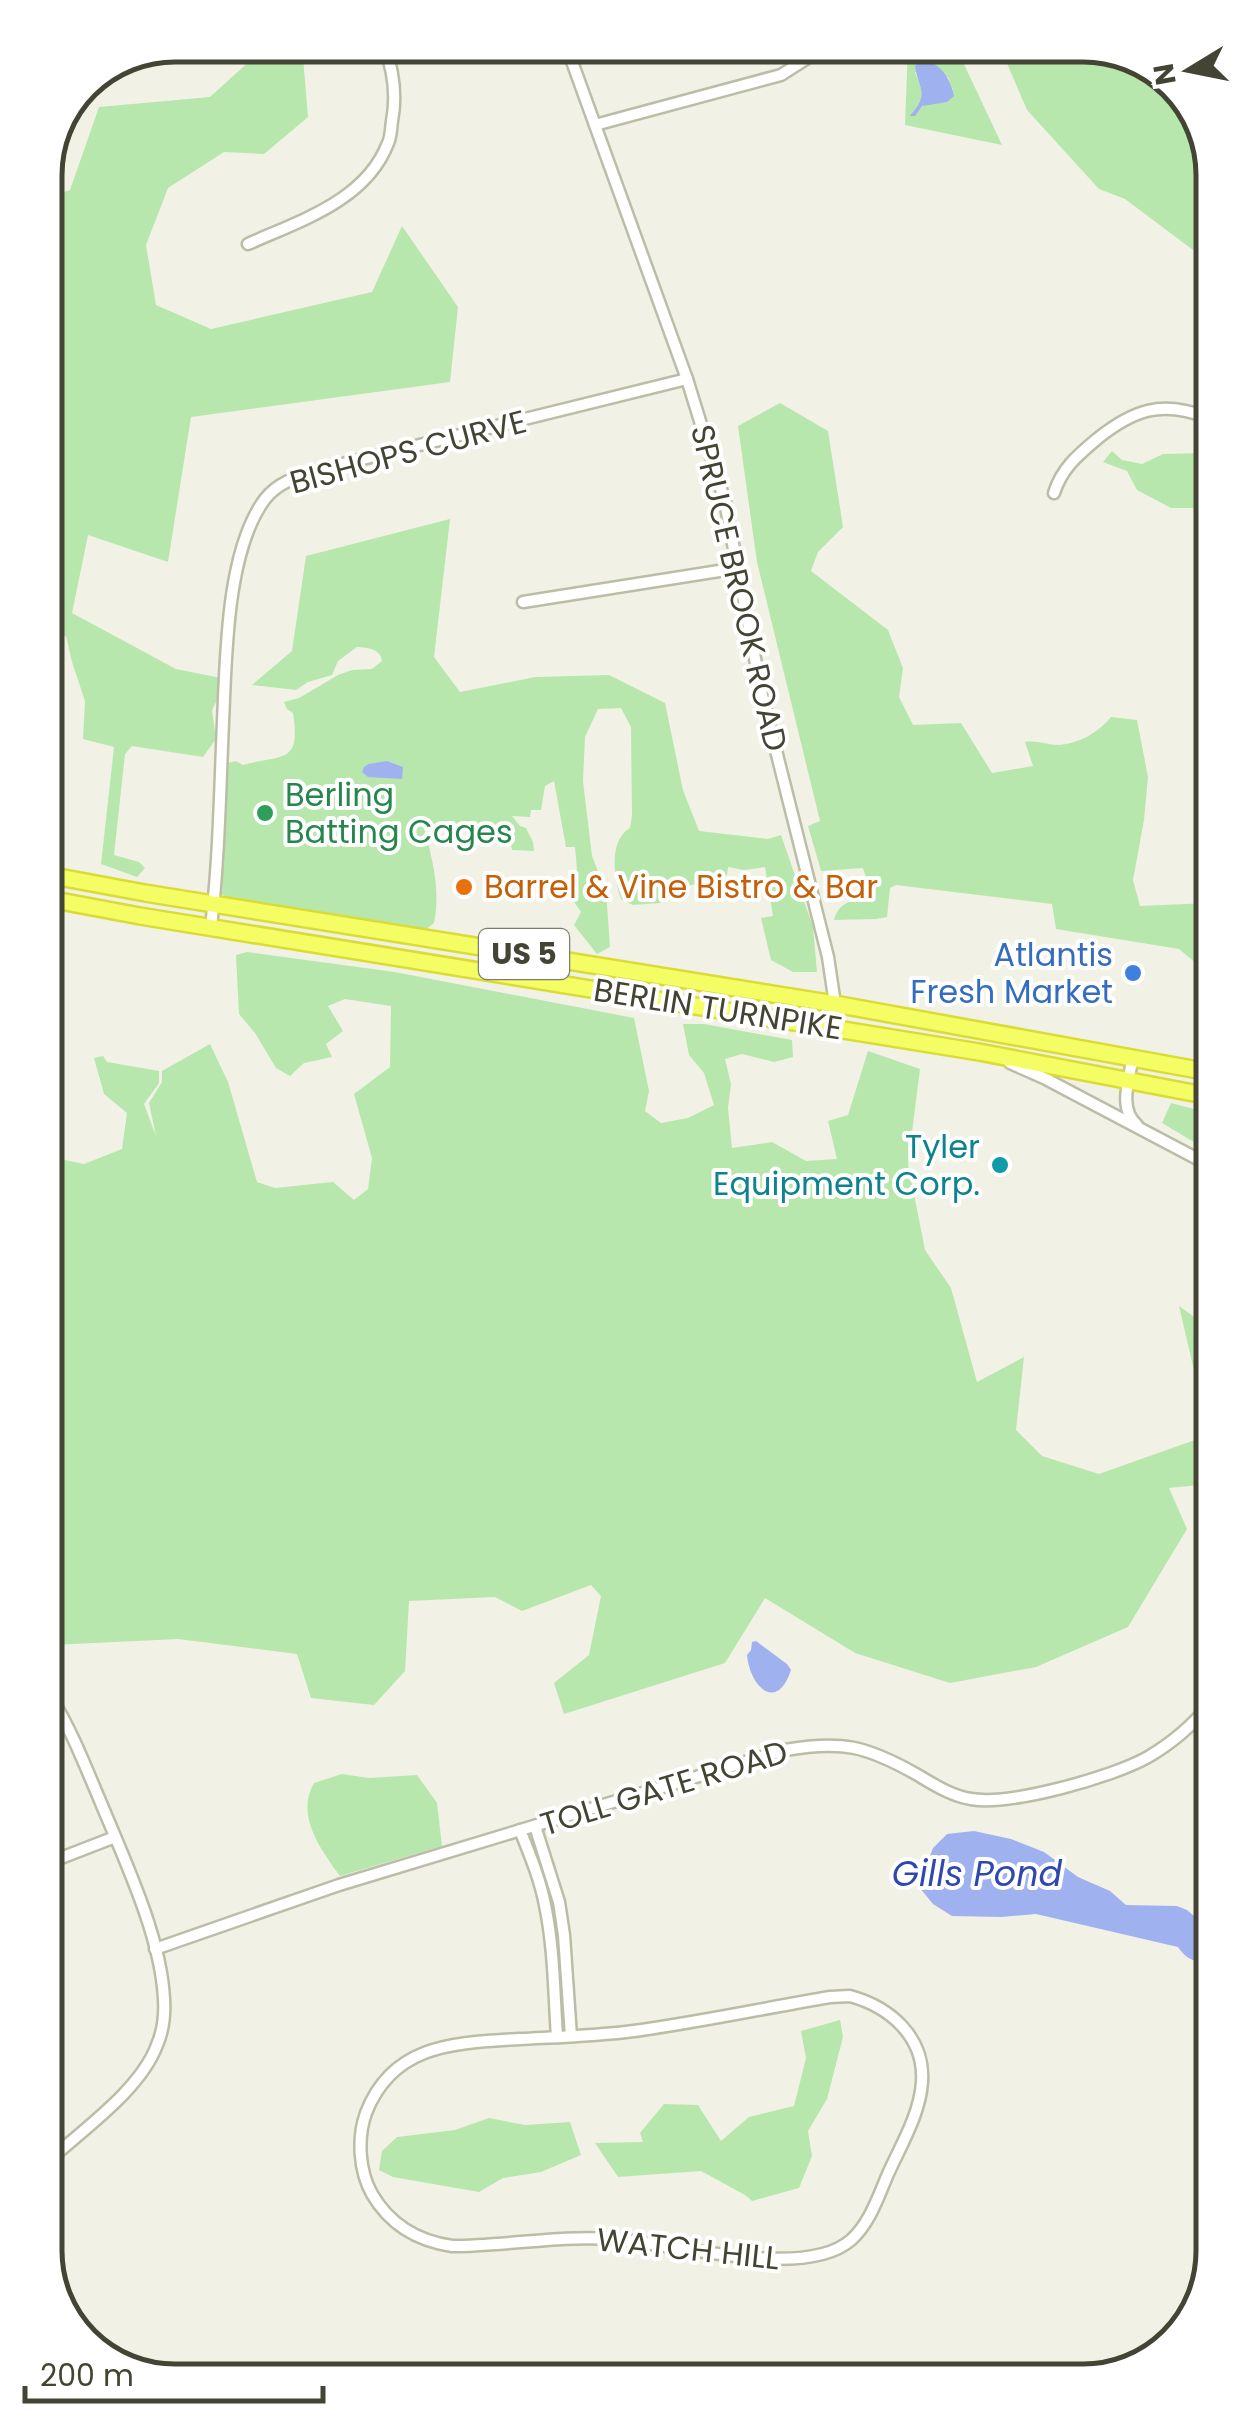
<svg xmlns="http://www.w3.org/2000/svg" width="1259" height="2426" viewBox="0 0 1259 2426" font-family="Poppins,sans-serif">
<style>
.green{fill:#b7e7ad;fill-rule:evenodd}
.water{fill:#a0b1ef}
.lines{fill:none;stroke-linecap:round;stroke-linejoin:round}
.minor-casing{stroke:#bcbda7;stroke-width:15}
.highway-casing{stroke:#dadc35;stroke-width:20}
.minor{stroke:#fff;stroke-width:10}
.highway{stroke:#f5fd65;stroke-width:15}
.leisure-dot{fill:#2e9e5b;stroke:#fff;stroke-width:4}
.food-dot{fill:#e8710a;stroke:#fff;stroke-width:4}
.shop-dot{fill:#3f7fe0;stroke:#fff;stroke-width:4}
.culture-dot{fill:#0f9aa8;stroke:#fff;stroke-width:4}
.labels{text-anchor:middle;stroke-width:8;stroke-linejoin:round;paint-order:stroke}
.shield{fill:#fff;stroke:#7c7c71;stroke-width:2.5}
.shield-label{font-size:30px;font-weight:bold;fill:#444434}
.street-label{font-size:32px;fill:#444434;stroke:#fff}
.leisure-label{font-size:32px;fill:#27864d;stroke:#fff;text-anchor:start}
.food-label{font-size:32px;fill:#c56008;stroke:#fff;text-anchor:start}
.shop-label{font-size:32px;fill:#366cbe;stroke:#fff;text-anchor:end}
.culture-label{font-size:32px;fill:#0d838f;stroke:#fff;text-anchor:end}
.water-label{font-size:35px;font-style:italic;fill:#2f48af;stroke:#fff}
.rim{fill:none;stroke:#444434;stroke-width:5}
</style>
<rect width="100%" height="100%" fill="#f1f2e5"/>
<g class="green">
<polygon points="302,45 308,117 264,154 224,152 168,188 146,245 156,305 211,329 372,292 402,226 458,307 450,382 191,417 168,562 88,535 72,613 176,669 221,678 219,696 212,710 216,739 203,757 132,746 125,754 114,855 139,862 145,868 137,877 101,864 114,747 83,739 85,701 72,662 66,636 47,638 47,624 62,615 55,553 47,554 45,198 70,190 99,107 210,97 265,47"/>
<path d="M908 45H955L1002 145 905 125ZM915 72 948 77 953 90 922 106 912 116C923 93 926 101 915 72Z"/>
<polygon points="999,45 1092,45 1162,72 1204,126 1205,241 1200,239 1193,250 1125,199 1099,189 1027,110"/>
<path d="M780 403 828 431 843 527 818 552 811 571 888 630 903 668 899 697 913 725 961 723 992 773 1033 766 1025 742C1037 740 1047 745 1059 745 1080 743 1098 733 1111 717L1137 720 1148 777 1144 820 1133 880 1140 906 1208 903V973L1179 949 1056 929 1052 904 896 885 890 888 887 917 876 919 834 920C839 903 848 902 864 898L869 886 863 868 821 871 808 826 820 821 757 562 738 426Z"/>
<polygon points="1112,451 1122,460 1142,464 1163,454 1206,453 1206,515 1198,508 1171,508 1137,490 1127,471 1103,462"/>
<path d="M450 519 434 657 460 692 535 677 609 675 665 703 683 790 699 831 768 839 781 835 813 927 817 972H793L771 960 761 918 773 916 765 867 744 870 728 867 727 875 688 886 677 883 660 903 633 905 621 899C614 878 608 841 630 828L632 816 631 727 621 708 598 709 585 737 583 781 592 856 606 891 610 947 597 954 574 925 581 912 570 896 567 873 577 870 575 847H566L554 781 545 786 541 810H531L530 817 512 816 520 826 526 828 533 842 534 851 512 850 510 839 423 825C432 856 441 891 434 923L424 931 227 897 222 894 228 763 236 761 243 765C283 754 301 765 293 713L287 709 284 702 299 698 338 675 352 670 372 669 382 661C380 648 368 648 357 647L338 661 332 675 308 682 296 690 252 685 292 651 306 556Z"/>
<polygon points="247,952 395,972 634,1018 649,1091 645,1111 661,1123 688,1118 714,1105 704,1073 689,1055 683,1024 704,1024 792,1040 793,1057 774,1062 742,1054 725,1059 731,1084 728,1108 732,1148 772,1142 806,1161 837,1159 828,1121 848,1115 868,1051 920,1069 908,1164 925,1250 951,1288 977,1382 1024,1357 1016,1430 1042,1456 1099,1474 1209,1435 1179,1306 1210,1328 1210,1484 1169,1488 1187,1529 1128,1627 1036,1667 950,1683 855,1653 765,1598 725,1663 564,1714 554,1683 589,1655 601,1596 591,1585 522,1611 495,1597 409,1601 405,1671 374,1705 311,1698 297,1654 178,1639 52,1645 50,1157 84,1164 122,1149 127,1113 104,1094 94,1058 103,1056 107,1062 159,1071 159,1083 144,1104 156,1136 149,1103 162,1082 162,1071 210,1044 228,1082 257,1182 275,1188 333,1182 354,1200 368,1189 372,1158 354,1094 390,1067 391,1006 345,999 328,1006 343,1031 326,1044 332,1057 304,1063 290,1076 276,1068 255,1033 239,1014 236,955"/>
<polygon points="1171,1103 1209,1113 1209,1151 1162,1123"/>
<path d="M342 1774 369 1778 417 1775 437 1803 442 1846 340 1876C321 1850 295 1815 314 1783Z"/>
<polygon points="840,2020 843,2037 827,2099 808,2131 812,2156 799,2188 752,2201 745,2195 701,2171 618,2177 595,2143 643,2142 640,2133 664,2104 698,2105 721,2141 749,2117 794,2106 806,2058 801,2031"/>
<polygon points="489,2118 525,2125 570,2122 581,2155 541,2172 503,2178 479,2192 393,2177 379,2170 382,2151 397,2137 455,2130"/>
</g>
<g class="water">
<path d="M922 59C940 63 951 78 954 96L947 102 922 106 915 116H910C930 92 919 92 915 66Z"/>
<polygon points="387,761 403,767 402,779 368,777 362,772 364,767 369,764"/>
<path d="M756 1641 787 1664 791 1670C777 1713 750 1687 747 1655L751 1650 752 1642Z"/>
<path d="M974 1831 1011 1839 1044 1852 1078 1877 1110 1891 1126 1905 1177 1906 1187 1910 1213 1932V1958C1197 1965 1187 1960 1178 1947L1036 1914 1001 1917 952 1916 933 1904 919 1887 933 1848 947 1834Z"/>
</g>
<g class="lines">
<g class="minor-casing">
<g id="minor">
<polyline points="566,45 687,379 725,502 762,695 828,957 835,1004 834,1027"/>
<polyline points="595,125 781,75 806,59 811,45"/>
<path d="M248 244C299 221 366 201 388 143 391 137 391 128 392 121 397 95 393 69 384 45"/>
<path d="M1054 493C1062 468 1078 455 1097 439 1133 410 1161 400 1206 417"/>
<polyline points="523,602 738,568"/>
<path d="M211 927C219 859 220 790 223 722 226 658 226 551 265 499 278 482 299 476 318 470L687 379"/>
<path d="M1133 1057C1129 1079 1118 1109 1137 1125"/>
<polyline points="1010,1063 1046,1079 1209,1165"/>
<path d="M52 1699C72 1731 86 1768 101 1803 125 1861 161 1937 164 1999 165 2014 163 2031 157 2045 141 2088 88 2126 54 2156"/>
<polyline points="535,1826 559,1902 564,1935 571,2036"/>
<path d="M520 1830C530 1855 540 1879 545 1905 554 1948 554 1993 557 2037"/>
<polyline points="53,1861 115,1837"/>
<path d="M155 1949 339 1885 785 1750C842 1740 866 1746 916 1774 933 1784 951 1796 971 1799 1010 1806 1113 1777 1148 1757 1172 1743 1193 1725 1211 1703"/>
<path d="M850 1996C890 2007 925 2037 922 2082 920 2114 901 2145 888 2174 878 2197 870 2223 851 2240 804 2281 673 2243 612 2239 559 2235 506 2246 452 2246 418 2241 390 2225 372 2194 359 2171 357 2138 366 2113 393 2043 456 2043 520 2039 558 2037 596 2036 634 2031 700 2022 765 2008 830 1997Z"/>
</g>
</g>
<g class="highway-casing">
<g id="highway">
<polyline points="48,875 145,893 835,1004 1209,1072"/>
<polyline points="49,899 140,916 979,1052 1209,1096"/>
</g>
</g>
<use href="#minor" class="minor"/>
<use href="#highway" class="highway"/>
</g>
<circle class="leisure-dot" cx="265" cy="813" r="10"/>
<circle class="food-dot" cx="464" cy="887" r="10"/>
<circle class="shop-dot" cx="1133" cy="973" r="10"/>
<circle class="culture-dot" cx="1000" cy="1165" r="10"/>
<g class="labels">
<rect class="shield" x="479" y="929" width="90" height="50" rx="8"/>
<g class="shield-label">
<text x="524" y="964">US 5</text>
</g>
<g class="street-label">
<text transform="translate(408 452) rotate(-15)" y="11">BISHOPS CURVE</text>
<text transform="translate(739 588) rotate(77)" y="11">SPRUCE BROOK ROAD</text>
<text transform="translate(718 1009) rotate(9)" y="11">BERLIN TURNPIKE</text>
<text transform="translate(664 1788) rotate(-17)" y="11">TOLL GATE ROAD</text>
<text transform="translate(688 2249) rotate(6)" y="11">WATCH HILL</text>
</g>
<g class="leisure-label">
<text x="285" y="806">Berling<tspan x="285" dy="37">Batting Cages</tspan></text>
</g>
<g class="food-label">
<text x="484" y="898">Barrel &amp; Vine Bistro &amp; Bar</text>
</g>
<g class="shop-label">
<text x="1113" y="966">Atlantis<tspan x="1113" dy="37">Fresh Market</tspan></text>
</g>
<g class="culture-label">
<text x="980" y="1158">Tyler<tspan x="980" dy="37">Equipment Corp.</tspan></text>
</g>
<g class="water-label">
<text x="977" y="1886">Gills Pond</text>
</g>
</g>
<path d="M0 0H1259V2426H0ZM175 62H1083A113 113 0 0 1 1196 175V2251A113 113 0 0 1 1083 2364H175A113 113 0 0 1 62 2251V175A113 113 0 0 1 175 62Z" fill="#fff" fill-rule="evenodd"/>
<path class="rim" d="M175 62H1083A113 113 0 0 1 1196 175V2251A113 113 0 0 1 1083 2364H175A113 113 0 0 1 62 2251V175A113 113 0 0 1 175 62Z"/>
<g transform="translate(1189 70) rotate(260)" stroke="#ffffff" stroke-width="8" paint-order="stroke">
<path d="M0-8L18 38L0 25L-18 38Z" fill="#444434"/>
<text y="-15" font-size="28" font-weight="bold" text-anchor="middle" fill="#444434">N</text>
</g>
<path d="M25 2386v15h298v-15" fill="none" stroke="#444434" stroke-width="5"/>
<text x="40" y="2386" font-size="30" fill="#444434" stroke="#ffffff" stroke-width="8" paint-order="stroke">200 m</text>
</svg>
